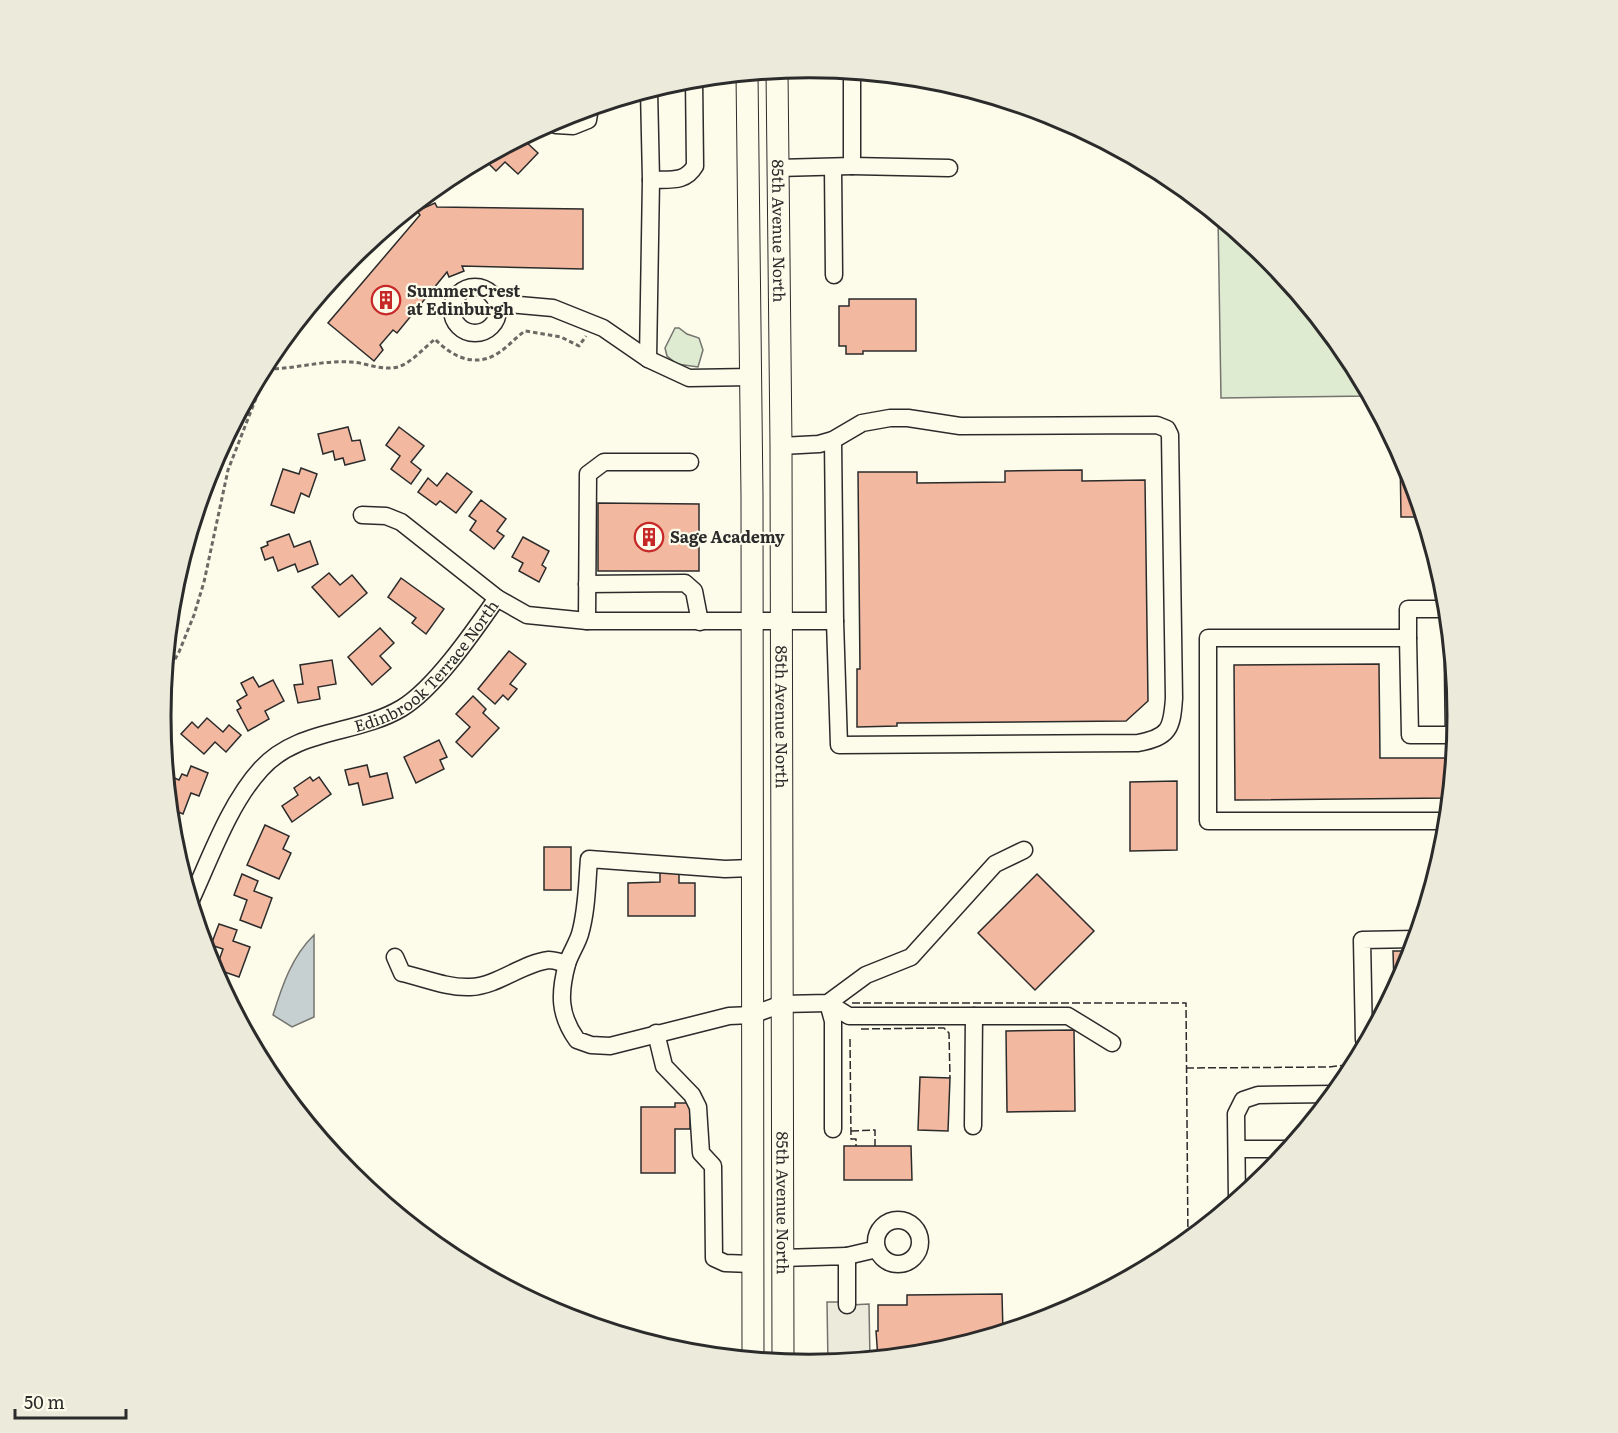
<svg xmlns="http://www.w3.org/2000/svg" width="1618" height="1433" viewBox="0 0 1618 1433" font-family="Literata,serif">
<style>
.green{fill:#deebd1;stroke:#74746e;stroke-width:1.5}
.parking{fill:#eceadb;stroke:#74746e;stroke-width:1.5}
.water{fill:#c7d0d0;stroke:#74746e;stroke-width:1.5}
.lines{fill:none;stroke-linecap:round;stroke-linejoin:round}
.stream{stroke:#c7d0d0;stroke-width:4.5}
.building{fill:#f2b8a0;stroke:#2b2b2b;stroke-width:1.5}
.minor-casing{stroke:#2b2b2b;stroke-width:19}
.major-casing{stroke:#2b2b2b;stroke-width:23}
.path{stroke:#6a6964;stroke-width:3;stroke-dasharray:4.5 3;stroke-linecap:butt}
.minor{stroke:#fdfbea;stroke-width:16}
.major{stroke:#fdfbea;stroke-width:21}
.fence{stroke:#2b2b2b;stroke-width:1.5;stroke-dasharray:8 3;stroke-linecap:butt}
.labels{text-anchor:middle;stroke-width:4.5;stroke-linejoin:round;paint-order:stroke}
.street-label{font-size:16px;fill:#2b2b2b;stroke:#fdfbea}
.poi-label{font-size:16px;font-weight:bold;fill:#2b2b2b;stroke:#fdfbea;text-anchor:start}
.rim{fill:none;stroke:#2b2b2b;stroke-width:3}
</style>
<rect width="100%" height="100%" fill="#fdfbea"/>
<g class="green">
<polygon points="1218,217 1268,258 1349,356 1370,396 1221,398"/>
<polygon points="675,328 679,328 687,334 699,338 703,350 698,367 677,364 667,356 665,348"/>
</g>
<polygon class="parking" points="827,1302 839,1302 850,1305 869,1304 870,1360 828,1364"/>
<path class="water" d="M314 935V1017L292 1027 273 1015C282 986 292 956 314 935Z"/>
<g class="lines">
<polyline class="stream" points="169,624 184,583 202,493"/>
</g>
<g class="building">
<polygon points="531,133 525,141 538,153 518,174 505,162 496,171 483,158"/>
<polygon points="435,203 437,207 583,209 583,269 462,266 464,271 449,277 447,272 397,333 393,330 380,345 383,350 374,361 328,323 420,215 417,211"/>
<polygon points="849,299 916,299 916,351 863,351 863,354 846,354 846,346 839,346 839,306 849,306"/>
<polygon points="348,427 352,441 360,440 365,460 345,465 343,458 335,460 333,451 323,454 318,434"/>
<polygon points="399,427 424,446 411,462 421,470 411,484 391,469 400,456 386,445"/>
<polygon points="1400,453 1409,468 1424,517 1401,517"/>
<polygon points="301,468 317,474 309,497 301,493 294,513 271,505 283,469 299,474"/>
<polygon points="1082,470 1082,481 1145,480 1148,701 1126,721 897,723 897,726 857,727 857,669 860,669 858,472 917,472 917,483 1005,482 1005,471"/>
<polygon points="447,473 472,492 456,513 440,501 436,505 418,492 428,478 437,486"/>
<polygon points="481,500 506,519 497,531 504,536 494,549 470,530 476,521 469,516"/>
<polygon points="598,503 699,504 699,571 598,571"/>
<polygon points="289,534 294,547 310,541 318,564 298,572 295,564 278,571 273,557 265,560 261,548 268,545 267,542"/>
<polygon points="523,537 549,551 542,565 546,568 539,582 519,571 523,563 512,557"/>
<polygon points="329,573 340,585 352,575 367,593 339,617 312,587"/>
<polygon points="401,578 444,609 426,634 412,623 416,618 388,597"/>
<polygon points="380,628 394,643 380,656 391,668 372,685 348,657"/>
<polygon points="509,651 526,664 510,684 517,689 508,700 503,695 495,704 478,689"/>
<polygon points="332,660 336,684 318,687 320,699 298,703 294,685 303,684 300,665"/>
<polygon points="1379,664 1380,758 1454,758 1450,798 1235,800 1234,665"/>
<polygon points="253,677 259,687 273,680 284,701 265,711 269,719 248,731 237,710 241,708 237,701 247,695 241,683"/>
<polygon points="473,696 486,709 483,713 499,728 472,757 456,742 470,727 456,714"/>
<polygon points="207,718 223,732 229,725 241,735 226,752 215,742 204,754 181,734 192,722 198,728"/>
<polygon points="439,740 447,757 440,760 444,769 416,783 404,757"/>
<polygon points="367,765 370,777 387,773 393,798 363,805 358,783 349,785 345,770"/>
<polygon points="191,766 208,773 199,796 191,793 183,814 169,808 167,784 170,776 179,780 182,774 187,776"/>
<polygon points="310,777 313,781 319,777 331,794 292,822 282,806 298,795 294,788"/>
<polygon points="1177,781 1177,850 1130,851 1130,782"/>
<polygon points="265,825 289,836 283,849 291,853 279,879 247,865"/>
<rect x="544" y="847" width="27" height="43"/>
<polygon points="660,872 679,872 679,883 695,883 695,916 628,916 628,883 660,882"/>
<polygon points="242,874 258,881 254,891 272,898 261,928 240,920 247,900 234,895"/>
<polygon points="1037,874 1094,931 1035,990 978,933"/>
<polygon points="219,924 237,930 233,941 250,947 239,977 216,969 223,949 211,945"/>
<polygon points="1393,951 1413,951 1408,965 1398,985 1394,985"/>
<polygon points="1074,1030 1075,1111 1007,1112 1006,1031"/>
<polygon points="920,1077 950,1078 948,1131 918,1130"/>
<polygon points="288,1086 305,1118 304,1119 280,1090"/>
<polygon points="675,1103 690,1103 690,1129 675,1129 675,1173 641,1173 641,1107 675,1107"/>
<polygon points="844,1146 911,1146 912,1180 844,1180"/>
<polygon points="1002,1294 1003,1333 935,1353 878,1359 876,1331 878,1331 878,1305 907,1305 907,1295"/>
</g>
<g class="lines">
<g class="minor-casing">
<g id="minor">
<polyline points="554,121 556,125 573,126 588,120 590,108"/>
<polyline points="852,166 949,168"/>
<polyline points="833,167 834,275"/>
<polyline points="778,168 852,166 852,72"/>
<path d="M651 180C670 179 685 183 695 166L694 79"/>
<circle cx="475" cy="310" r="23"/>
<polyline points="497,303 553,308 603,328 648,359 689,378 751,377"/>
<polyline points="648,359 651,180 649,90"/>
<polyline points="833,440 835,621"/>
<path d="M362 515 386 516 401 522 497 598 527 615 587 621H835L839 745 1138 743C1169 737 1172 729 1174 698L1170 435 1167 429 1157 425 960 426 908 418H890L862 423 833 440 819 444 781 446"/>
<polyline points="587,584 685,583 694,591 700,622"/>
<polyline points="1447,609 1408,609 1408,638 1208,638 1208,821 1448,821"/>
<polyline points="587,621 588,474 604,462 690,462"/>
<polyline points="1408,638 1410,735 1456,735"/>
<polyline points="1453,663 1454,735"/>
<path d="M752 868 725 869 589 859C587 883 587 910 580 934 577 944 570 954 567 964 559 994 559 1015 577 1040L591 1045 610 1046 729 1016 752 1015 782 1004 828 1003 866 975 911 957 995 864 1024 850"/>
<path id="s1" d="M190 902C210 859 229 804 261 769 298 728 357 735 402 708 435 688 474 631 497 598"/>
<path d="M395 957 402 973C424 978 447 988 470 987 498 986 522 963 549 960 555 960 562 963 567 964"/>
<polyline points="828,1003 849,1016 1068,1016 1112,1043"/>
<polyline points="828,1003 833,1021 833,1129"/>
<polyline points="656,1033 664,1066 692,1095 698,1107 701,1153 713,1166 714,1258 725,1263 752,1264"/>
<polyline points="1369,1040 1364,1040 1362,940 1416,939"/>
<polyline points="973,1126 974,1016"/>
<polyline points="1237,1149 1289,1149"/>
<polyline points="1237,1200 1236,1114 1243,1100 1258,1095 1334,1094"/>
<circle cx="898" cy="1242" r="22"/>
<polyline points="847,1256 877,1249"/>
<polyline points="782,1258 847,1256 847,1305"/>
</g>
</g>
<g class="major-casing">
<g id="major">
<path id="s2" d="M777 71 781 446 783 1363"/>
<polyline points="747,74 752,496 753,1360"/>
</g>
</g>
<g class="path">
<path d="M267 369C295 369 323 360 351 362 367 363 382 371 398 367 411 363 424 348 435 339 451 356 473 367 495 355 506 349 515 338 525 331L561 337 579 346 586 336"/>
<polyline points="164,679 179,652 194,615 204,582 228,470 276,347"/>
</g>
<use href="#minor" class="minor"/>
<use href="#major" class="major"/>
<g class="fence">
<polyline points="852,1003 1186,1003 1188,1241"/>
<polyline points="861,1029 944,1028 949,1033 950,1078"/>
<polyline points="850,1039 851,1139 856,1139 856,1146"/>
<polyline points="1186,1068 1328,1067 1356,1064"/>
<polyline points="851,1131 875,1130 875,1146"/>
</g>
</g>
<defs>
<g id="building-ring" transform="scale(1.5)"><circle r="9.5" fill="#fdfbea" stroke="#c62828" stroke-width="1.5"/><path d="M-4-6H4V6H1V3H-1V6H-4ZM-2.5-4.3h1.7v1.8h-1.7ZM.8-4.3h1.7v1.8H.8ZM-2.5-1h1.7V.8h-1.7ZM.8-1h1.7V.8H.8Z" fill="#c62828"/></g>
</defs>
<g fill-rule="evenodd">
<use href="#building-ring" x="386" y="300"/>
<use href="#building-ring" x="649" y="537"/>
</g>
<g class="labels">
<g class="street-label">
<text dy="6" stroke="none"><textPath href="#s2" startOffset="160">85th Avenue North</textPath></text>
<text dy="6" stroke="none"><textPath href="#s1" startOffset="352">Edinbrook Terrace North</textPath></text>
<text dy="6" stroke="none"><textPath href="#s2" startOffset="646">85th Avenue North</textPath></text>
<text dy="6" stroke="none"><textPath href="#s2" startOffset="1132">85th Avenue North</textPath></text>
</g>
<g class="poi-label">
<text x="407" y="297">SummerCrest<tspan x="407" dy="18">at Edinburgh</tspan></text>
<text x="670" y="543">Sage Academy</text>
</g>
</g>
<path d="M0 0H1618V1433H0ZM171 716a638 638 0 1 1 1276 0a638 638 0 1 1-1276 0Z" fill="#eceadb" fill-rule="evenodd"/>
<path class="rim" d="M171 716a638 638 0 1 1 1276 0a638 638 0 1 1-1276 0Z"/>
<path d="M15 1409v9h111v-9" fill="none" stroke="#2b2b2b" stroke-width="3"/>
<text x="24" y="1409" font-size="18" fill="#2b2b2b" stroke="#fdfbea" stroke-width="4.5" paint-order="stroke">50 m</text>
</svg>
